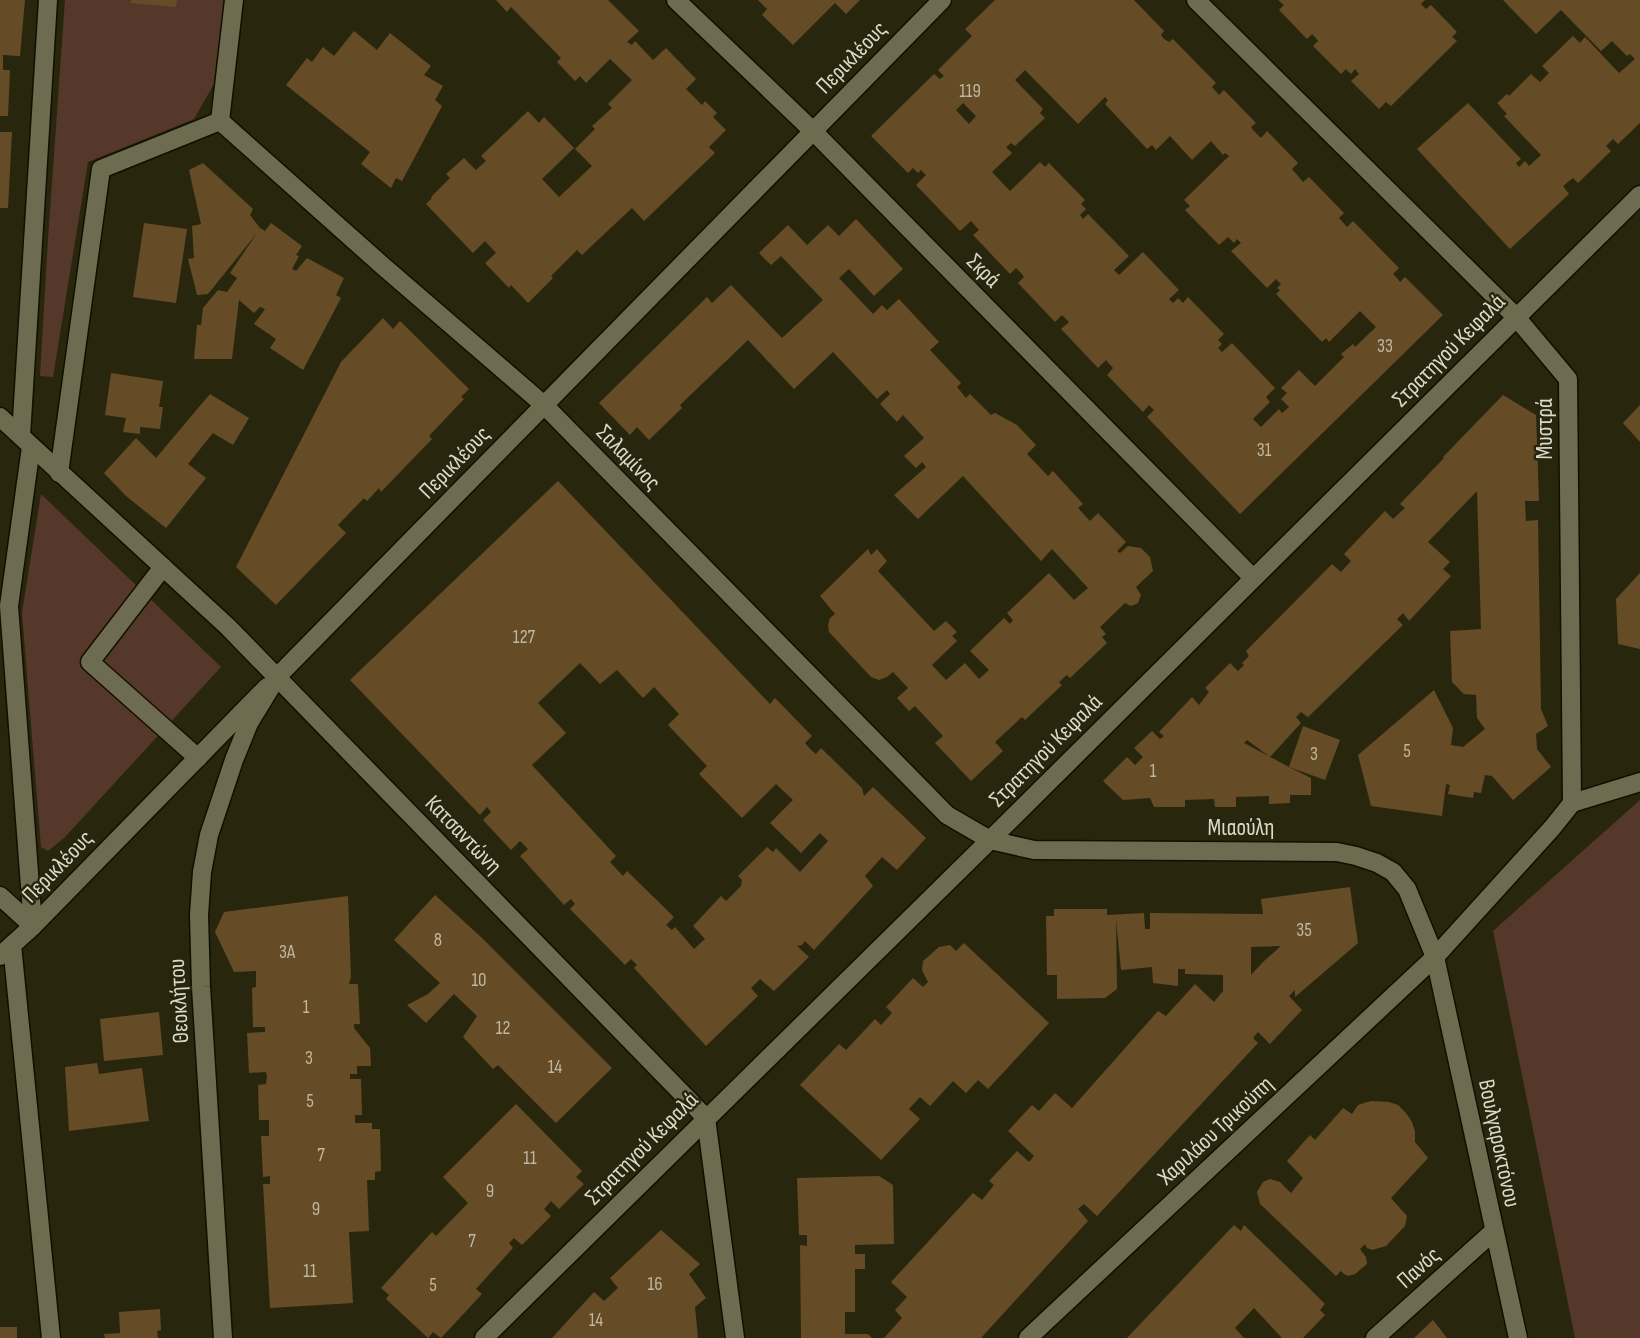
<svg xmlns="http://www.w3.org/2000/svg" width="1640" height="1338" viewBox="0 0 1640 1338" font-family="'Sofia Sans Condensed',sans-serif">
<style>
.green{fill:#56382a}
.building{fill:#654c26;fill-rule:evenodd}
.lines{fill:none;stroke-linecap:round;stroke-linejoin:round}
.pedestrian-casing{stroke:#111000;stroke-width:21}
.minor-casing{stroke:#111000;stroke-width:21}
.tertiary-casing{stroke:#111000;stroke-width:21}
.pedestrian{stroke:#6d6c51;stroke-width:18}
.minor{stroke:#6d6c51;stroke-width:18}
.tertiary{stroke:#6d6c51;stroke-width:18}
.labels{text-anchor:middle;stroke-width:5;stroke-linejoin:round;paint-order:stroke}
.number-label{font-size:19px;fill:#beb7a2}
.street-label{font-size:23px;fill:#dbdbcc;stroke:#28270e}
</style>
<rect width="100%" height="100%" fill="#28270e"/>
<g class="green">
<polygon points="65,0 224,0 215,82 194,119 88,162 53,377 40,376 48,239"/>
<polygon points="41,494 221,667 65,837 48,851 41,847 22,613"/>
<polygon points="1640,800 1640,1338 1575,1338 1493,931"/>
</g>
<g class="building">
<polygon points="0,0 25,0 20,56 3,55 3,70 10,70 8,116 0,116"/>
<polygon points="131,0 177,0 176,7 131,3"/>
<polygon points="496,0 608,0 639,31 627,42 632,45 635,41 653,60 666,48 696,79 686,89 702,105 705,101 717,113 713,117 726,130 709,147 715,153 644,221 632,208 582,255 577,250 551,276 553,278 528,303 511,285 509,288 485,263 496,253 485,241 473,253 426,204 432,198 431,197 450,178 446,174 464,158 476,170 486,161 481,156 528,111 539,123 544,117 574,148 542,179 559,197 592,166 575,149 595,129 592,126 612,108 608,104 632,80 610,59 586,83 580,76 575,81 557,62 561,58 511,7 507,12"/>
<polygon points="758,0 860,0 846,14 835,3 793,45 762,15 767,9"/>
<path d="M995 0H1134L1164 31 1161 35 1164 39 1169 42 1173 39 1216 83 1212 87 1219 95 1224 90 1256 123 1251 127 1254 131 1261 138 1267 131 1298 163 1292 169 1303 182 1309 177 1344 213 1339 218 1347 227 1353 221 1399 268 1393 274 1396 277 1400 282 1405 277 1443 315 1240 514 1147 417 1154 410 1149 405 1143 412 1107 375 1113 368 1106 360 1098 368 1061 329 1069 322 1062 315 1055 322 1018 283 1024 277 1021 273 1016 268 1010 274 973 235 979 230 971 221 960 231 916 185 926 175 921 170 918 173 913 168 908 173 871 136 934 74 940 79 944 76 938 70 972 36 965 29ZM1025 70 1078 124 1105 97 1108 100 1105 104 1147 149 1152 145 1156 150 1170 136 1192 160 1211 141 1223 155 1225 153 1229 156 1184 200 1190 206 1185 210 1219 245 1228 237 1234 243 1237 239 1241 243 1231 251 1267 288 1276 279 1281 284 1277 288 1280 290 1276 294 1322 342 1326 338 1329 342 1360 311 1376 327 1355 347 1353 344 1341 354 1344 357 1315 386 1299 370 1281 388 1287 393 1281 399 1289 407 1282 413 1279 409 1261 427 1253 419 1270 402 1266 397 1275 388 1232 343 1222 352 1218 348 1222 344 1218 340 1224 334 1188 297 1183 303 1178 298 1173 303 1169 299 1179 290 1143 252 1119 275 1114 270 1129 256 1088 214 1083 219 1080 215 1086 209 1081 204 1085 200 1049 163 1045 167 1040 162 1010 191 992 172 1012 153 1006 147 1011 143 1015 146 1045 118 1040 113 1043 109 1015 80ZM963 103 976 116 969 124 956 110Z"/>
<polygon points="1278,0 1425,0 1421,4 1426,9 1431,5 1457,32 1452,37 1457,41 1391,106 1386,102 1379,109 1351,81 1359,74 1355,69 1351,74 1346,69 1341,74 1313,46 1318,41 1315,37 1312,34 1307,39 1279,10 1284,5"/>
<polygon points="1503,0 1640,0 1640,123 1618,144 1613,139 1606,146 1611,151 1578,183 1573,178 1563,186 1569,194 1510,249 1417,149 1468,103 1521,159 1516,163 1519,167 1525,161 1529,166 1541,155 1504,116 1507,114 1497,103 1507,94 1509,96 1531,74 1540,82 1549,73 1542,66 1573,36 1580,43 1585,37 1619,73 1635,59 1630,54 1627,56 1612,41 1601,51 1561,10 1536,34"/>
<polygon points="354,31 377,50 390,33 431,66 424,75 443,86 435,100 442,106 402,181 396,178 391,188 361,164 370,152 286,85 307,58 312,62 323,47 334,56"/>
<polygon points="0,132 12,132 8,208 0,208"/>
<polygon points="203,163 253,209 250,215 260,228 265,231 271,223 302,246 296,255 299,256 292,269 296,271 307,258 344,278 336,295 341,298 303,370 270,348 276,339 254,324 265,309 260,307 254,313 239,300 232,359 194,359 197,325 201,325 203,308 218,290 227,292 237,278 230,273 257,233 208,294 197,295 188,259 194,258 192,226 201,224 189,170"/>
<polygon points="856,219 903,269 874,296 849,269 839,278 873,314 882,305 887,310 899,299 939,342 930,350 961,383 957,387 966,398 970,394 991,415 995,413 1017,425 1036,445 1027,454 1048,476 1053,471 1083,504 1078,508 1090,521 1098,513 1126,542 1117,551 1120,553 1128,546 1141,548 1150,557 1153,571 1136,587 1141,595 1138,603 1131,606 1125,603 1100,627 1106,634 1102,637 1107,643 1070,678 1067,675 1059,682 1062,685 1025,720 1022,717 995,742 1003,751 971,781 935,743 943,736 915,706 909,711 897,698 908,688 893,672 887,677 879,680 871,677 829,632 828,625 830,618 835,614 820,596 868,549 871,555 877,549 887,561 878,571 934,631 946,621 957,632 952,636 957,641 932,665 946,680 965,663 979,679 989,670 970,651 1004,618 1010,624 1013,620 1007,613 1049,573 1074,600 1088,588 1052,549 1041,561 963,476 918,519 894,495 926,467 922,462 916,468 904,456 924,438 903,415 897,422 880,404 890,394 887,390 877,399 833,352 794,389 748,340 680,405 682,408 649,440 637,427 630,435 599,403 707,297 712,303 731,285 782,338 823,300 781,256 771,265 759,253 788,225 807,245 828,225 839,236"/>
<polygon points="144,223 187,229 176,303 133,297"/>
<polygon points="383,318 393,329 400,321 469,389 461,397 464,399 429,436 432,439 381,492 379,488 367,501 364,498 338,525 346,533 276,605 236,567 341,362"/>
<polygon points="111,373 163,381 159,407 163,407 160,429 140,427 140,434 123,432 126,418 105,415"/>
<polygon points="210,394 249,418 233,445 213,433 188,464 206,478 166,528 126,496 104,473 136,438 156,458"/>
<polygon points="1503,395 1536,415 1539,501 1525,501 1526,521 1538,520 1541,709 1548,726 1536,734 1537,749 1551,767 1513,800 1492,776 1485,775 1481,793 1474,792 1473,798 1448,794 1450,785 1446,784 1442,816 1371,806 1358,755 1434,690 1453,728 1451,745 1463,747 1485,729 1477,718 1476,695 1464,694 1452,682 1450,631 1481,629 1477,491 1428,542 1450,562 1443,569 1451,576 1409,621 1403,613 1397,619 1403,625 1308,717 1301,712 1296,717 1301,723 1270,757 1247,740 1244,743 1289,767 1311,778 1311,795 1290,795 1290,803 1269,804 1269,796 1236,797 1236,807 1215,807 1214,799 1185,800 1185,807 1154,807 1150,798 1123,800 1103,781 1127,757 1135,765 1143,757 1134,748 1152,731 1160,739 1164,736 1159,732 1192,697 1199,705 1209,692 1205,688 1230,663 1238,671 1244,665 1242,663 1249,656 1246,651 1332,564 1341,572 1351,561 1344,554 1385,511 1393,519 1405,508 1400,504 1444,458 1443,457"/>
<polygon points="1640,405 1640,442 1623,423"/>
<path d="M558 481 770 704 775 698 812 736 805 743 811 750 816 754 821 748 862 788 864 796 873 787 926 838 897 870 882 857 865 876 873 886 814 950 805 941 802 945 797 946 809 957 774 991 760 979 751 988 758 996 706 1046 634 968 637 965 631 959 625 965 570 909 575 904 571 899 564 905 520 856 528 849 520 841 511 850 483 820 491 812 487 807 480 815 350 680ZM580 663 600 684 617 670 643 698 654 687 679 714 668 725 707 766 699 774 742 818 776 784 793 800 770 823 801 853 820 833 828 841 800 872 776 848 773 852 767 847 738 876 742 880 741 886 726 901 721 896 693 926 705 939 694 949 675 927 672 930 666 925 674 917 627 871 623 876 610 862 616 856 532 765 566 733 538 703Z"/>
<polygon points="1640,573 1640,649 1618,644 1616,599"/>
<polygon points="1303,726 1340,740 1325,780 1289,767"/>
<path d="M1350 887 1358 943 1295 997V990L1289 996 1302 1010 1270 1044 1258 1032 1253 1038 1258 1043 1097 1216 1084 1204 1078 1209 1088 1221 981 1338H884L902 1318 895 1310 907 1297 891 1282 973 1193 982 1200 994 1185 989 1181 1017 1151 1029 1162 1034 1156 1008 1131 1032 1105 1039 1111 1055 1093 1072 1108 1158 1011 1166 1016 1195 984 1214 1002 1223 991V975L1185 974V969H1178V986L1153 983 1152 967 1121 970 1116 920 1117 989 1105 998 1057 999V975H1047L1046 916H1054V909H1107V915L1144 913 1145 929H1150V913L1263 914 1261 899ZM1281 946 1264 961 1251 975V947Z"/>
<polygon points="435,895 482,938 612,1068 556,1123 498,1065 493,1069 463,1037 477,1016 454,994 426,1023 407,1005 428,994 440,983 394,940"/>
<polygon points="348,896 351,977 349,984 358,984 360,1024 354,1024 354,1028 370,1048 371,1066 357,1066 357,1074 350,1074 350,1079 361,1079 362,1115 355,1115 355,1123 372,1123 372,1129 380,1129 381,1171 375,1172 375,1180 367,1180 369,1231 349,1232 353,1303 270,1308 263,1184 270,1184 270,1176 263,1177 261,1136 269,1136 269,1120 259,1120 258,1085 266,1084 267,1077 266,1072 249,1073 247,1033 265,1032 265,1027 253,1027 252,988 256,987 256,971 234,972 215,932 224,912"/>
<polygon points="964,943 1049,1023 988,1089 978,1080 966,1093 953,1081 930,1106 920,1097 909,1109 920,1119 881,1160 800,1085 839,1044 846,1050 875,1019 881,1025 892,1013 886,1007 913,978 923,987 928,982 922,970 923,961 939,947 950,945 956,951"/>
<polygon points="159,1012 163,1055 104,1061 100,1019"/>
<polygon points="97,1063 99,1074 142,1068 149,1121 69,1131 65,1067"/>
<polygon points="1371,1101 1389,1102 1398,1105 1406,1113 1412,1122 1415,1131 1415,1142 1428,1158 1391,1198 1407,1216 1405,1226 1386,1246 1372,1250 1367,1248 1365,1244 1360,1249 1366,1257 1367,1264 1355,1274 1348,1276 1344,1274 1341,1271 1336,1276 1260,1204 1257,1192 1263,1182 1270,1179 1280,1182 1291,1193 1303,1178 1287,1161 1310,1135 1315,1140 1343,1108 1352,1114 1358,1105"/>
<polygon points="516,1104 582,1171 576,1177 584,1184 559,1209 551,1201 544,1209 551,1216 522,1245 514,1238 509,1243 513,1248 476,1289 482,1294 441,1338 433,1332 428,1338 386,1299 389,1295 381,1288 432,1232 436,1236 468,1203 443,1177"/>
<polygon points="879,1176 893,1185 894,1244 855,1245 855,1254 865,1254 865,1269 855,1269 855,1312 845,1312 845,1334 868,1334 872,1338 801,1338 800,1245 807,1246 807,1235 799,1235 797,1178"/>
<polygon points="1234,1225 1241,1231 1244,1225 1303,1282 1325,1304 1320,1310 1325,1315 1303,1338 1282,1338 1254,1308 1235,1328 1244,1338 1127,1338"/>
<polygon points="661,1230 700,1264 689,1274 706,1298 695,1307 698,1338 552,1338 594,1292 604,1301 618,1288 610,1278"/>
<polygon points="160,1309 161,1330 157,1331 158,1338 105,1338 104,1334 120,1333 119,1312"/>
<polygon points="1433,1320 1447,1338 1414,1338"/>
<rect x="0" y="1327" width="17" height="11"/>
</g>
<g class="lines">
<g class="pedestrian-casing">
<g id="pedestrian">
<polyline points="31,447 9,606 33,926"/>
<polyline points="59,473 101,169 220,121"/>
<polyline points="163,567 90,662 198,758"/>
<polyline points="1572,803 1640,782"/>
<polyline points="12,945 51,1338"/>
</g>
</g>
<g class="minor-casing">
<g id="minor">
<polyline points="234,0 220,121 384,267 544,405"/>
<polyline points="676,0 813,131 1253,578"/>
<polyline points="0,417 228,627 706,1118 735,1338"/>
<polyline points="21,436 48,0"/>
<polyline points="0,896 33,926"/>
<polyline points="0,956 33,926 267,687"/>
<polyline points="484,1338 990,840 1640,195"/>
<polyline points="1028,1338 1435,957"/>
<polyline points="1375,1338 1494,1231"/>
</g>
</g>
<g class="tertiary-casing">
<g id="tertiary">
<polyline points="1196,0 1516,317 1568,379 1572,803 1552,828 1435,957"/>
<polyline points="544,405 947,815 990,840 1034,850 1337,852 1356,856 1377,863 1393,872 1407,889 1435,957 1518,1338"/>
<polyline points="223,1338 201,987 199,915 202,872 209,835 234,760 249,723 277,677 942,0"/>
</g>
</g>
<use href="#pedestrian" class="pedestrian"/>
<use href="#minor" class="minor"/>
<use href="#tertiary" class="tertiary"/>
</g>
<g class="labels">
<g class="number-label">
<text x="970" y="97">119</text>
<text x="1385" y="352">33</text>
<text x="1264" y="456">31</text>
<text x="524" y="643">127</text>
<text x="1407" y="757">5</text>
<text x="1314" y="760">3</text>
<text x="1153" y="777">1</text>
<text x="1304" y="936">35</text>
<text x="438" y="946">8</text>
<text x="287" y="958">3Α</text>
<text x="479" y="986">10</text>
<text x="306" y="1013">1</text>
<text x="503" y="1034">12</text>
<text x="309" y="1064">3</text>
<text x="555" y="1073">14</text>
<text x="310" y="1107">5</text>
<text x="321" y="1161">7</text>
<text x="530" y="1164">11</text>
<text x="490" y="1197">9</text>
<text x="316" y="1215">9</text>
<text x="472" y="1247">7</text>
<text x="310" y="1277">11</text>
<text x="655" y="1290">16</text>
<text x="433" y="1291">5</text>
<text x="596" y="1326">14</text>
</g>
<g class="street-label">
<text transform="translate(851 57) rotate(-46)" y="8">Περικλέους</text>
<text transform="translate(984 270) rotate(45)" y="8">Σκρά</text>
<text transform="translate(1448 350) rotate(-45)" y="8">Στρατηγού Κεφαλά</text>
<text transform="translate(1544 429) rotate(-90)" y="8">Μυστρά</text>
<text transform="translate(629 457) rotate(46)" y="8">Σαλαμίνος</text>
<text transform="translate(454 462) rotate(-46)" y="8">Περικλέους</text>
<text transform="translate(1045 750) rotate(-45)" y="8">Στρατηγού Κεφαλά</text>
<text x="1241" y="835">Μιαούλη</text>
<text transform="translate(464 834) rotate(46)" y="8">Κατσαντώνη</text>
<text transform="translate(57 866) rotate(-46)" y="8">Περικλέους</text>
<text transform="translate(178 1001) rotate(-93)" y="8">Θεοκλήτου</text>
<text transform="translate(1215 1130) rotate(-43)" y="8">Χαριλάου Τρικούπη</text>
<text transform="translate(1500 1143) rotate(78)" y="8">Βουλγαροκτόνου</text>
<text transform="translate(641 1148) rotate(-45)" y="8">Στρατηγού Κεφαλά</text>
<text transform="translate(1418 1267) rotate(-42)" y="8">Πανός</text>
</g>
</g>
</svg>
